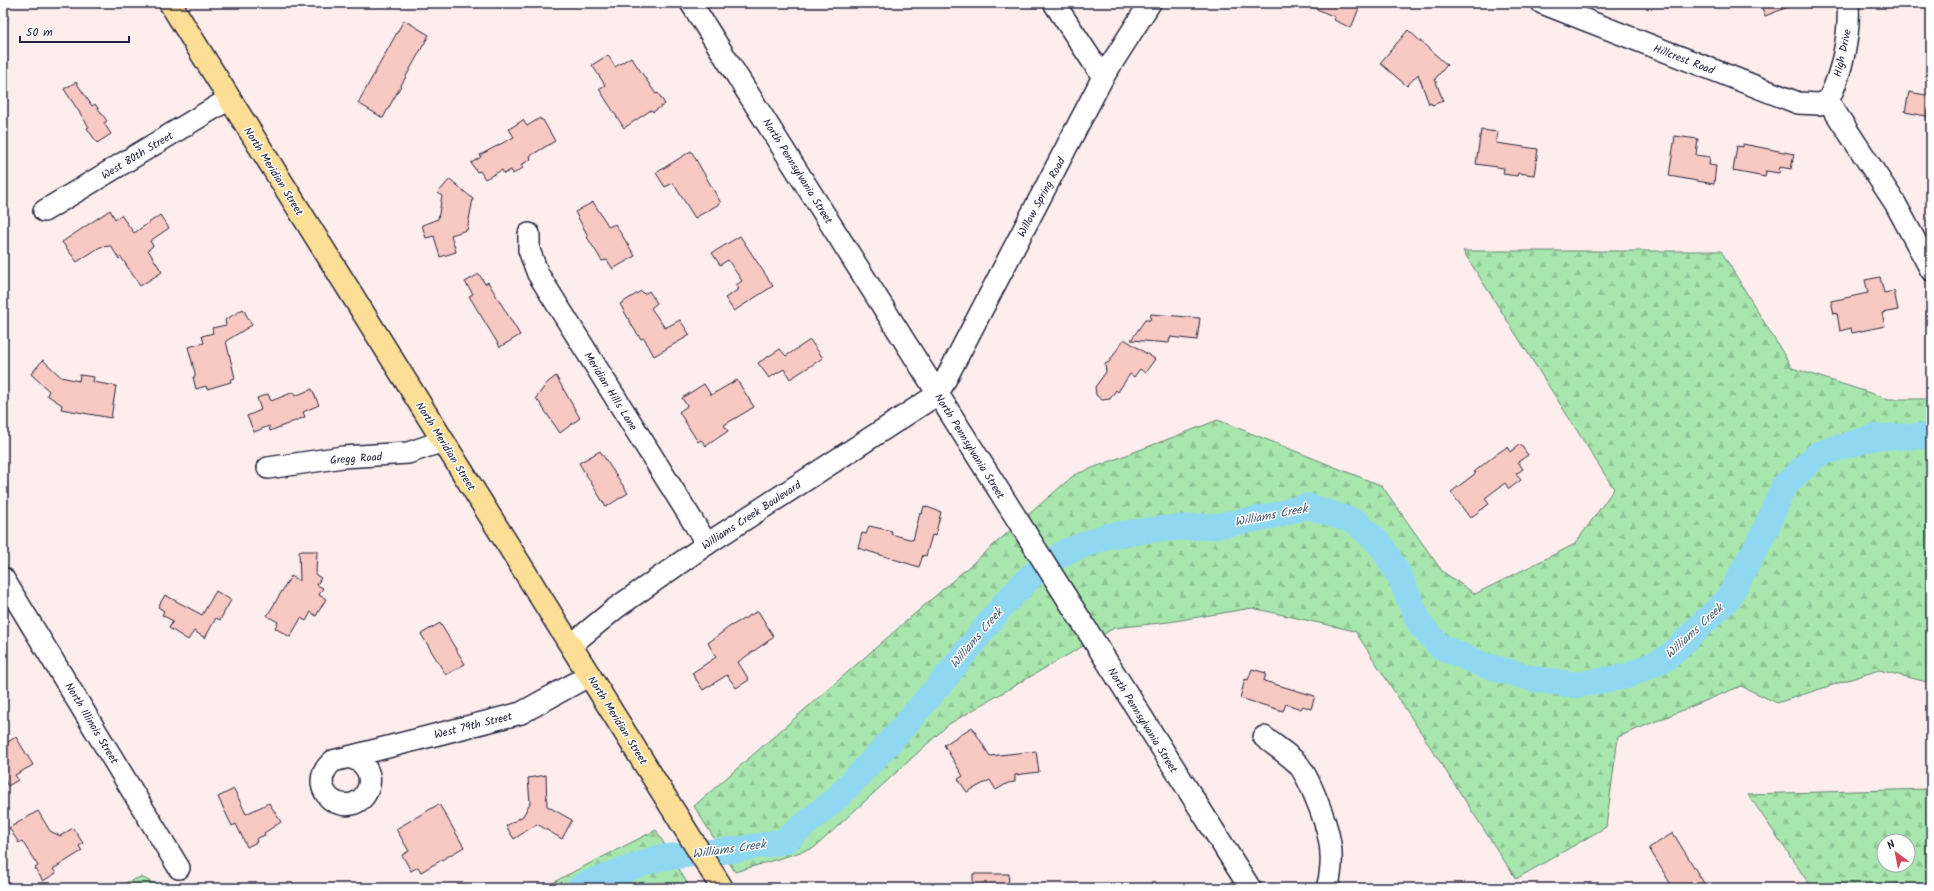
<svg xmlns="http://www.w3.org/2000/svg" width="1934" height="891" viewBox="0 0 1934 891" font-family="Kalam,sans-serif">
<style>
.forest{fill:url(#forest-firs);stroke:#648474;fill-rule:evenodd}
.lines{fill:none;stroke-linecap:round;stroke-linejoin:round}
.river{stroke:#90d8f2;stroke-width:26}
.building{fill:#f8c8c3;stroke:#22223b}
.minor-casing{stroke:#22223b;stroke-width:24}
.major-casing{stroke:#22223b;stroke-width:25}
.minor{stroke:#fff;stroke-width:21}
.major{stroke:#fdde96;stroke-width:22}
.labels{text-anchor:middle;stroke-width:3;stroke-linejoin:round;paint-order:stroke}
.street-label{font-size:11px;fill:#22223b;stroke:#fff}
.water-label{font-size:12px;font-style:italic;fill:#435972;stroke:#fff}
</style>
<defs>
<pattern id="forest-firs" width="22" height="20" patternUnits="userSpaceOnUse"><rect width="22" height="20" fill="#a7e6ad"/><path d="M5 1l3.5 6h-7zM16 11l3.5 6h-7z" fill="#8fc596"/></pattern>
</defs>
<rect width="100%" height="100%" fill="#fdeeed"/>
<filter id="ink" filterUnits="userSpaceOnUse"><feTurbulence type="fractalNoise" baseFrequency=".025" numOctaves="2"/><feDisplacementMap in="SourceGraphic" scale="8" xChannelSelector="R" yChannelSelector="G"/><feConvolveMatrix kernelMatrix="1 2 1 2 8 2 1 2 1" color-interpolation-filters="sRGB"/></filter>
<g filter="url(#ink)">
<g class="forest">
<polygon points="1463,251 1721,251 1792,368 1889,399 1931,399 1931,683 1879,670 1777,703 1741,686 1618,737 1606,827 1516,879 1355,631 1252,608 1169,622 1114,628 949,724 814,848 735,872 694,806 1074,475 1218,420 1382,486 1442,571 1475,594 1575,544 1614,489"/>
<path d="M1931 788V888H1812L1748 794 1928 789ZM1884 841H1908V865H1884Z"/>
<polygon points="656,830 690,888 544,888 563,877"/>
<polygon points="141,877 164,888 111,888"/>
</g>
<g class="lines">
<polyline class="river" points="579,888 583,885 658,858 740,849 785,841 838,797 889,743 946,677 1003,605 1031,576 1065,552 1107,536 1157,529 1215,526 1268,517 1308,506 1356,522 1381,545 1400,577 1421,626 1441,647 1481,664 1534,679 1577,685 1627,676 1667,658 1728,599 1765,531 1783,487 1818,454 1875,437 1931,436"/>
</g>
<g class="building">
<polygon points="1303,3 1361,3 1351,28 1334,20 1335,17"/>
<polygon points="1760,3 1796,3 1796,4 1765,16"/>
<polygon points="404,20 429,35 383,118 358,103"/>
<polygon points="1408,30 1447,65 1435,79 1443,101 1432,105 1431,103 1429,104 1418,74 1407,86 1380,63"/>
<polygon points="608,55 615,67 631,57 656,94 658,93 665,104 653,112 651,110 624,128 599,89 605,85 592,65"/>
<polygon points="76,82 92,106 95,104 107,121 104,123 111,134 97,143 87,128 89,127 64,89"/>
<polygon points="1909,92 1931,96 1931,117 1905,112"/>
<polygon points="540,118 541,120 543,120 555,141 530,156 531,159 521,165 523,168 513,174 511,170 504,174 502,170 485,179 480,171 477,172 471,163 481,157 480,155 514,137 509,129 523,120 527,126"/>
<polygon points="1481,130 1498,132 1496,143 1538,149 1534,175 1518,173 1517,176 1503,174 1504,168 1476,164"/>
<polygon points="1675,136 1698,139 1696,155 1710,157 1709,165 1716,166 1714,184 1669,176"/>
<polygon points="1743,144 1794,154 1791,169 1780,167 1779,173 1766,171 1765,177 1733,171 1737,146 1743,147"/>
<polygon points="691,151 721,203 695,218 673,183 665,187 656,173"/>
<polygon points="450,179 473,199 467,230 451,235 456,252 440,257 434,236 426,238 422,225 438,219 442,196 438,193"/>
<polygon points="593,202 609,227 615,224 635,256 613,269 607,260 602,261 587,237 588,236 575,212"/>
<polygon points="110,210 115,219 121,215 134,233 160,215 169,228 150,241 153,246 148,250 162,272 140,286 121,257 119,259 111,246 100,247 77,262 62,242"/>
<polygon points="740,236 773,286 734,311 725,298 739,289 736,285 742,281 728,260 720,265 712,253"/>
<polygon points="479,274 485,284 488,282 520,335 500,347 469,296 473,294 465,282"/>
<polygon points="1880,277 1884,293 1894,291 1898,310 1882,313 1885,326 1852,333 1851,328 1840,331 1837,313 1834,314 1831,301 1868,293 1865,280"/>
<polygon points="641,291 644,294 649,291 657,303 651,308 665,328 680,320 690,335 654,356 644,338 641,339 634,329 620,304"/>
<polygon points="243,309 252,325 226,341 235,378 230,380 231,382 207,389 206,386 196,389 193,377 195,377 195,373 188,347 204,343 202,336 213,333 212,328 226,325 225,320"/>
<polygon points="1151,314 1200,318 1197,340 1170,337 1169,343 1131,340 1145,320 1150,320"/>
<polygon points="1124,339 1155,359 1145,373 1140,369 1134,377 1130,374 1118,392 1116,390 1110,399 1102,400 1096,395 1095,387 1106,372 1105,364 1109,362"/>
<polygon points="810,340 823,358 790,379 784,369 769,378 758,363 780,349 786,356"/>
<polygon points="43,360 61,377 79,381 80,375 94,377 93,382 116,386 111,418 61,409 62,405 47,395 49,391 31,374"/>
<polygon points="556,376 580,418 560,433 536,398 547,383"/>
<polygon points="737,380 754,407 724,425 728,431 706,446 701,440 698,442 679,412 687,406 682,398 704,384 711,395"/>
<polygon points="312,389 319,405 303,412 305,417 270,431 269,426 254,432 247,416 261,410 257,398 268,394 271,401 294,392 295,396"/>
<polygon points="1520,444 1528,455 1518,462 1523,469 1516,474 1521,480 1509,489 1505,483 1485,498 1489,504 1470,518 1451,492 1476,473 1474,472 1495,455 1507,447 1510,452"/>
<polygon points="600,451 628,493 606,507 579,463"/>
<polygon points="924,506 941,512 935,536 932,535 926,556 923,555 919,567 858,548 862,533 866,534 869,526 892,531 891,534 913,540 920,513 922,514"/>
<polygon points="299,551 317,551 316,575 321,578 317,585 323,588 319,595 326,599 316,616 311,612 306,621 301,618 290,637 275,628 278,622 267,616 291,576 300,581"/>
<polygon points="216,591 231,600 220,620 216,618 205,638 194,631 188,640 169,628 173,621 162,615 164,611 158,607 165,595 202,615"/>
<polygon points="758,611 774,637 738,662 749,680 736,688 727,675 703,690 692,673 716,657 708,643 729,627"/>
<polygon points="440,623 465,664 446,675 421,634"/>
<polygon points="1252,669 1266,673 1264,681 1315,696 1311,709 1303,706 1301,709 1286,704 1283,711 1240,698 1245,679 1248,680"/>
<polygon points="972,727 990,756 1036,751 1039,772 1015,775 1015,782 1008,783 996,790 990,780 967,792 958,779 963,776 944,745"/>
<polygon points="16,737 33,765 15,775 18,780 8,786 5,781 3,783 3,745"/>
<polygon points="546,775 547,806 572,820 562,839 537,824 514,839 506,826 523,816 530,803 528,778"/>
<polygon points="234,789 246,814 269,803 281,822 264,833 265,835 256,839 257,842 247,847 236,824 232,826 218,797"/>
<polygon points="439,804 464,847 421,872 418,867 411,871 402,855 409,851 396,829"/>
<polygon points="38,811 50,831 60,836 73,828 83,843 79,846 82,851 53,869 56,873 43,881 35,868 38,866 22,841 19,843 9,828"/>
<polygon points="1673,833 1707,888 1673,888 1649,848"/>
<polygon points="973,874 1009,874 1008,888 973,888"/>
</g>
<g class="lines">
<g class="minor-casing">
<g id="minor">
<polyline points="691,3 1250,888"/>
<polyline points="1054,3 1103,77"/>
<polyline points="1542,3 1798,103 1819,104 1828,101"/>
<polyline points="1828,101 1895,203 1931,270"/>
<path d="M1828 101C1842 73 1850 35 1848 3"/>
<polyline points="44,211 229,99"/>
<polyline points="529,234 529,250 538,274 707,544"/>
<polyline points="268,468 343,457 408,453 443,441"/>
<polyline points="3,578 179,868"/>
<polyline points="571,645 616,608 707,544 938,394 1103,77 1150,3"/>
<path d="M1264 737C1275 746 1288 754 1298 764 1305 773 1311 786 1315 796 1328 827 1337 855 1327 888"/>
<path d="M348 757C385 765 369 814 338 803 331 801 326 795 323 788 320 777 325 768 333 761L521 713 590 675"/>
</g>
</g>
<g class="major-casing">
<polyline id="major" points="170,3 722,888"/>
</g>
<use href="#minor" class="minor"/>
<use href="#major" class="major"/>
</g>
</g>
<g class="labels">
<g class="street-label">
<text transform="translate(1842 53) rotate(-78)" y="4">High Drive</text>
<text transform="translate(1684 59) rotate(21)" y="4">Hillcrest Road</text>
<text transform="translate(137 155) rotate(-31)" y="4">West 80th Street</text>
<text transform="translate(274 171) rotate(58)" y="4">North Meridian Street</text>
<text transform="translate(798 171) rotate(58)" y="4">North Pennsylvania Street</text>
<text transform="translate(1041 197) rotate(-62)" y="4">Willow Spring Road</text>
<text transform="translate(611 391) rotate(58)" y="4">Meridian Hills Lane</text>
<text transform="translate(446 446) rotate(58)" y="4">North Meridian Street</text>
<text transform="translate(970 446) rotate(58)" y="4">North Pennsylvania Street</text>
<text transform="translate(356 458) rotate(-4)" y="4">Gregg Road</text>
<text transform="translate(751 515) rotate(-33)" y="4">Williams Creek Boulevard</text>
<text transform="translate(618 720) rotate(58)" y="4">North Meridian Street</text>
<text transform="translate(1143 720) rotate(58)" y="4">North Pennsylvania Street</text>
<text transform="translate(92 723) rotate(59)" y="4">North Illinois Street</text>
<text transform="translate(473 725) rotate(-14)" y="4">West 79th Street</text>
</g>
<g class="water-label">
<text transform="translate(1271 515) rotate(-11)" y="4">Williams Creek</text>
<text transform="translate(1694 631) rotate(-43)" y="4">Williams Creek</text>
<text transform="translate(976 638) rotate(-50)" y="4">Williams Creek</text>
<text transform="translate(729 849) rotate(-8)" y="4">Williams Creek</text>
</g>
</g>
<rect width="1934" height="891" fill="none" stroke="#fff" stroke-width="16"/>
<rect x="8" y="8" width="1918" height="875" fill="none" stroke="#22223b" stroke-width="1.5" filter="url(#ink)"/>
<g transform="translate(1896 853) rotate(328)"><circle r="19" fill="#ffffff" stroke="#a7a7b1"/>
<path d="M0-3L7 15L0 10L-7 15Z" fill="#d1495b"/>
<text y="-6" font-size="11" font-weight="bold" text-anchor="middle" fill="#22223b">N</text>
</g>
<path d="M20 36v6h109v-6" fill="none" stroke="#22223b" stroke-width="2"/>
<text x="26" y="36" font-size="12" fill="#22223b" stroke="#ffffff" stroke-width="3" paint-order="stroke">50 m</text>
</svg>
